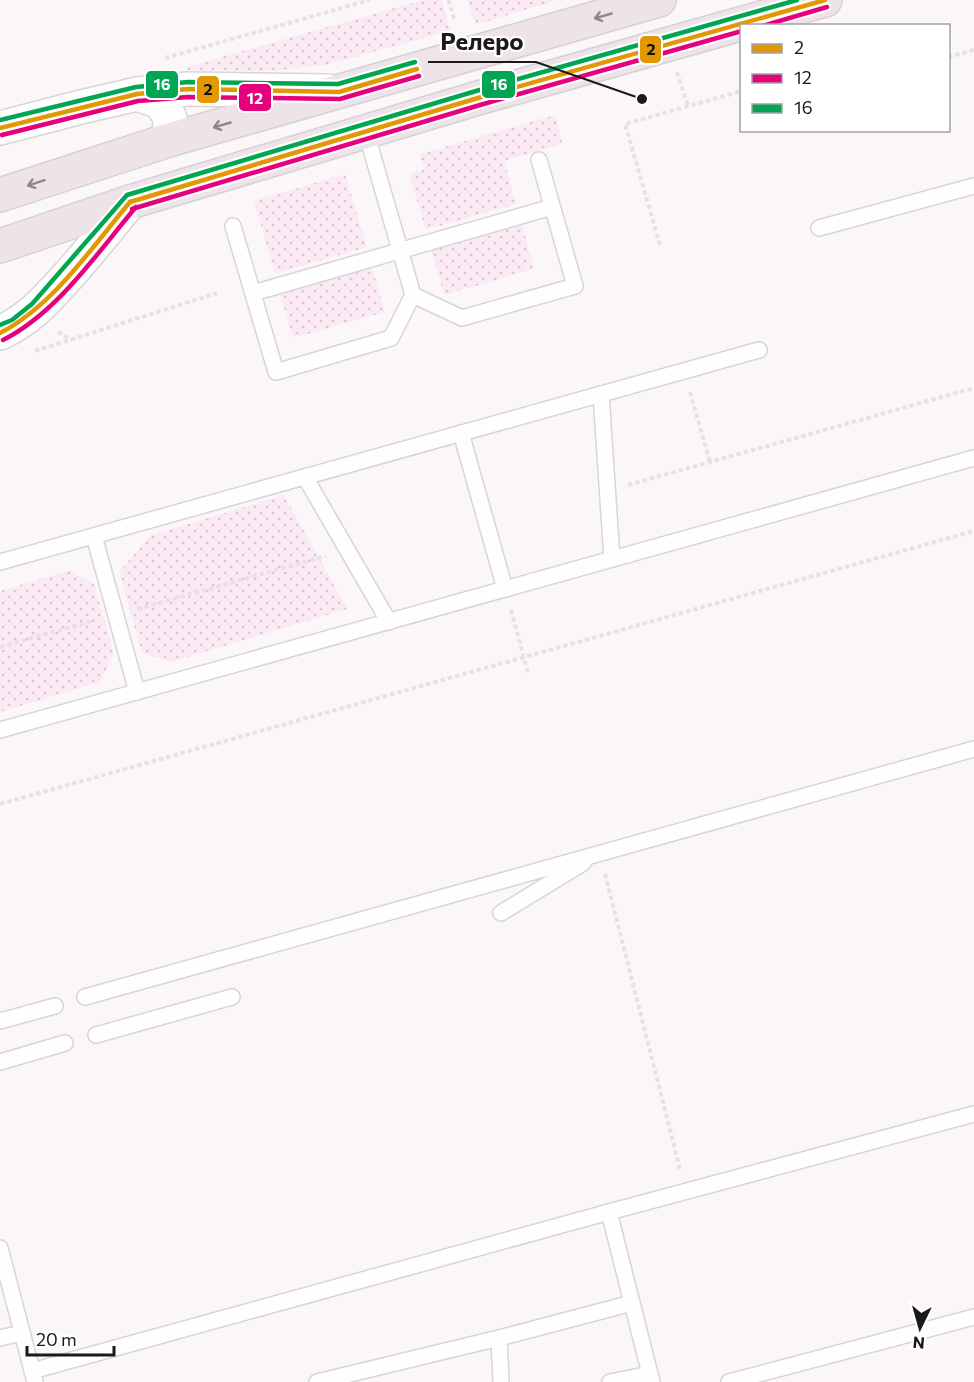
<svg xmlns="http://www.w3.org/2000/svg" width="974" height="1382" viewBox="0 0 974 1382" font-family="Commissioner,sans-serif">
<style>
.grass{fill:url(#grass-dots)}
.lines{fill:none;stroke-linecap:round;stroke-linejoin:round}
.lane-casing{stroke:#d8d5d6;stroke-width:18}
.secondary-casing{stroke:#d8d5d6;stroke-width:36}
.primary-casing{stroke:#d4d2d3;stroke-width:36}
.path{stroke:#e4e3e4;stroke-width:4;stroke-dasharray:4.5 3;stroke-linecap:butt}
.lane{stroke:#fefefe;stroke-width:15}
.secondary{stroke:#fefefe;stroke-width:33}
.primary{stroke:#ede3e9;stroke-width:33}
.bus-1-casing{stroke:#fff;stroke-width:9}
.bus-2-casing{stroke:#fff;stroke-width:9}
.bus-3-casing{stroke:#fff;stroke-width:9}
.bus-1{stroke:#e19803;stroke-width:4.5}
.bus-2{stroke:#e5007d;stroke-width:4.5}
.bus-3{stroke:#00a651;stroke-width:4.5}
.oneway{stroke:#8e888c}
.leader{fill:none;stroke:#1b191a;stroke-width:2}
.callout-dot{fill:#1b191a;stroke:#fff;stroke-width:2}
.callout-label{font-size:24px;text-anchor:middle;font-weight:bold;fill:#1b191a;stroke:#fff;stroke-width:4.5;stroke-linejoin:round;paint-order:stroke}
.line-badge{stroke:#fff;stroke-width:2}
.badge-label{font-size:16px;text-anchor:middle;font-weight:bold;fill:#fff}
.pale-badge-label{font-size:16px;text-anchor:middle;font-weight:bold;fill:#111}
</style>
<defs>
<pattern id="grass-dots" width="8" height="8" patternUnits="userSpaceOnUse" patternTransform="scale(1.5)"><rect width="8" height="8" fill="#fbeaf4"/><path d="M2 2h.1M6 6h.1" fill="none" stroke="#d7c8d1" stroke-width="1.8" stroke-linecap="round"/></pattern>
</defs>
<rect width="100%" height="100%" fill="#fbf7f9"/>
<g class="grass">
<polygon points="423,0 442,0 450,31 325,65 271,71 187,70 186,67"/>
<polygon points="467,0 558,0 475,25"/>
<polygon points="555,115 563,144 504,161 516,204 426,230 409,174 424,169 420,154"/>
<polygon points="345,174 367,247 275,274 254,201"/>
<polygon points="522,224 534,269 444,295 431,250"/>
<polygon points="372,267 385,312 293,338 280,294"/>
<polygon points="284,495 347,609 171,662 142,653 119,572 151,535"/>
<polygon points="70,570 94,584 114,653 100,682 0,712 0,591"/>
</g>
<g class="lines">
<g class="lane-casing">
<g id="lane">
<polyline points="233,226 276,372 391,338 413,295 366,132"/>
<polyline points="819,228 974,186"/>
<polyline points="253,293 552,207"/>
<polyline points="413,295 462,318 575,286 539,160"/>
<polyline points="601,394 612,559"/>
<polyline points="461,433 505,589"/>
<polyline points="305,477 389,622"/>
<polyline points="94,536 137,692"/>
<polyline points="0,562 759,350"/>
<polyline points="0,730 974,458"/>
<polyline points="501,913 583,863"/>
<polyline points="85,997 974,749"/>
<polyline points="0,1021 55,1006"/>
<polyline points="96,1035 232,997"/>
<polyline points="0,1062 65,1043"/>
<polyline points="609,1212 974,1114"/>
<polyline points="0,1248 35,1382"/>
<polyline points="0,1338 22,1333"/>
<polyline points="32,1371 609,1212 652,1382"/>
<polyline points="317,1382 499,1338"/>
<polyline points="501,1382 499,1338 632,1303"/>
<polyline points="610,1382 650,1374"/>
<polyline points="729,1382 974,1317"/>
</g>
</g>
<g class="secondary-casing">
<g id="secondary">
<polyline points="137,94 161,102 170,118 169,140"/>
<polyline points="0,128 81,107 137,94 188,89 328,91"/>
<path d="M0 333C30 319 45 301 67 277 89 253 109 227 130 202"/>
</g>
</g>
<g class="primary-casing">
<g id="primary">
<polyline points="0,195 169,140 659,0"/>
<polyline points="0,246 130,202 478,98 825,0"/>
</g>
</g>
<g class="path">
<polyline points="448,0 455,21"/>
<polyline points="948,57 974,50"/>
<polyline points="165,58 370,0"/>
<polyline points="677,72 688,106"/>
<polyline points="660,245 625,124 742,91"/>
<polyline points="58,332 71,340"/>
<polyline points="35,351 217,293"/>
<polyline points="690,392 710,462"/>
<polyline points="628,485 974,388"/>
<polyline points="137,609 326,556"/>
<polyline points="511,610 528,673"/>
<polyline points="0,647 95,620"/>
<polyline points="0,804 974,531"/>
<polyline points="605,874 680,1169"/>
</g>
<use href="#lane" class="lane"/>
<use href="#secondary" class="secondary"/>
<use href="#primary" class="primary"/>
<g class="bus-1-casing">
<g id="bus-1">
<polyline points="0,128 137,94 188,89 339,92 417,69"/>
<polyline points="130,202 478,98 825,0"/>
<path d="M0 333C53 306 92 247 130 202"/>
</g>
</g>
<g class="bus-2-casing">
<g id="bus-2">
<polyline points="762,26 827,7"/>
<polyline points="2,135 138,101 188,97 340,99 419,76"/>
<polyline points="132,209 480,105 742,31"/>
<path d="M3 340C58 312 97 253 136 207"/>
</g>
</g>
<g class="bus-3-casing">
<g id="bus-3">
<polyline points="0,120 136,87 188,82 338,84 415,62"/>
<polyline points="0,325 12,320 32,304 127,195 476,91 797,0"/>
</g>
</g>
<use href="#bus-1" class="bus-1"/>
<use href="#bus-2" class="bus-2"/>
<use href="#bus-3" class="bus-3"/>
</g>
<defs><path id="oneway-shaft" d="M-6 0H5M1.5-3L5.5 0L1.5 3" fill="none" stroke-width="1.6" stroke-linecap="round" stroke-linejoin="round" transform="scale(1.5)"/></defs>
<g class="oneway">
<use href="#oneway-shaft" transform="translate(603 16) rotate(164)"/>
<use href="#oneway-shaft" transform="translate(222 125) rotate(164)"/>
<use href="#oneway-shaft" transform="translate(36 183) rotate(162)"/>
</g>
<path class="leader" d="M642 99L536 62H428"/>
<circle class="callout-dot" cx="642" cy="99" r="6"/>
<g class="callout-label">
<text x="482" y="50">Релеро</text>
</g>
<g class="line-badge">
<rect x="639" y="35" width="23" height="29" rx="6" fill="#e19803"/>
<rect x="145" y="70" width="34" height="29" rx="6" fill="#00a651"/>
<rect x="481" y="70" width="35" height="29" rx="6" fill="#00a651"/>
<rect x="196" y="75" width="24" height="29" rx="6" fill="#e19803"/>
<rect x="238" y="83" width="34" height="29" rx="6" fill="#e5007d"/>
</g>
<g class="badge-label">
<text x="162" y="90">16</text>
<text x="499" y="90">16</text>
<text x="255" y="104">12</text>
</g>
<g class="pale-badge-label">
<text x="651" y="55">2</text>
<text x="208" y="95">2</text>
</g>
<rect x="740" y="24" width="210" height="108" fill="#ffffff" stroke="#a4a3a3" stroke-width="1.5"/>
<rect x="752" y="44" width="30" height="9" fill="#e19803" stroke="#a4a3a3" stroke-width="1.5"/>
<text x="794" y="54" font-size="18" fill="#1b191a">2</text>
<rect x="752" y="74" width="30" height="9" fill="#e5007d" stroke="#a4a3a3" stroke-width="1.5"/>
<text x="794" y="84" font-size="18" fill="#1b191a">12</text>
<rect x="752" y="104" width="30" height="9" fill="#00a651" stroke="#a4a3a3" stroke-width="1.5"/>
<text x="794" y="114" font-size="18" fill="#1b191a">16</text>
<g transform="translate(920 1328) rotate(185)" stroke="#ffffff" stroke-width="4.5" paint-order="stroke">
<path d="M0-4.5L10 22L0 15L-10 22Z" fill="#1b191a"/>
<text y="-9" font-size="16" font-weight="bold" text-anchor="middle" fill="#1b191a">N</text>
</g>
<path d="M27 1346v9h87v-9" fill="none" stroke="#1b191a" stroke-width="3"/>
<text x="36" y="1346" font-size="18" fill="#1b191a" stroke="#ffffff" stroke-width="4.5" paint-order="stroke">20 m</text>
</svg>
